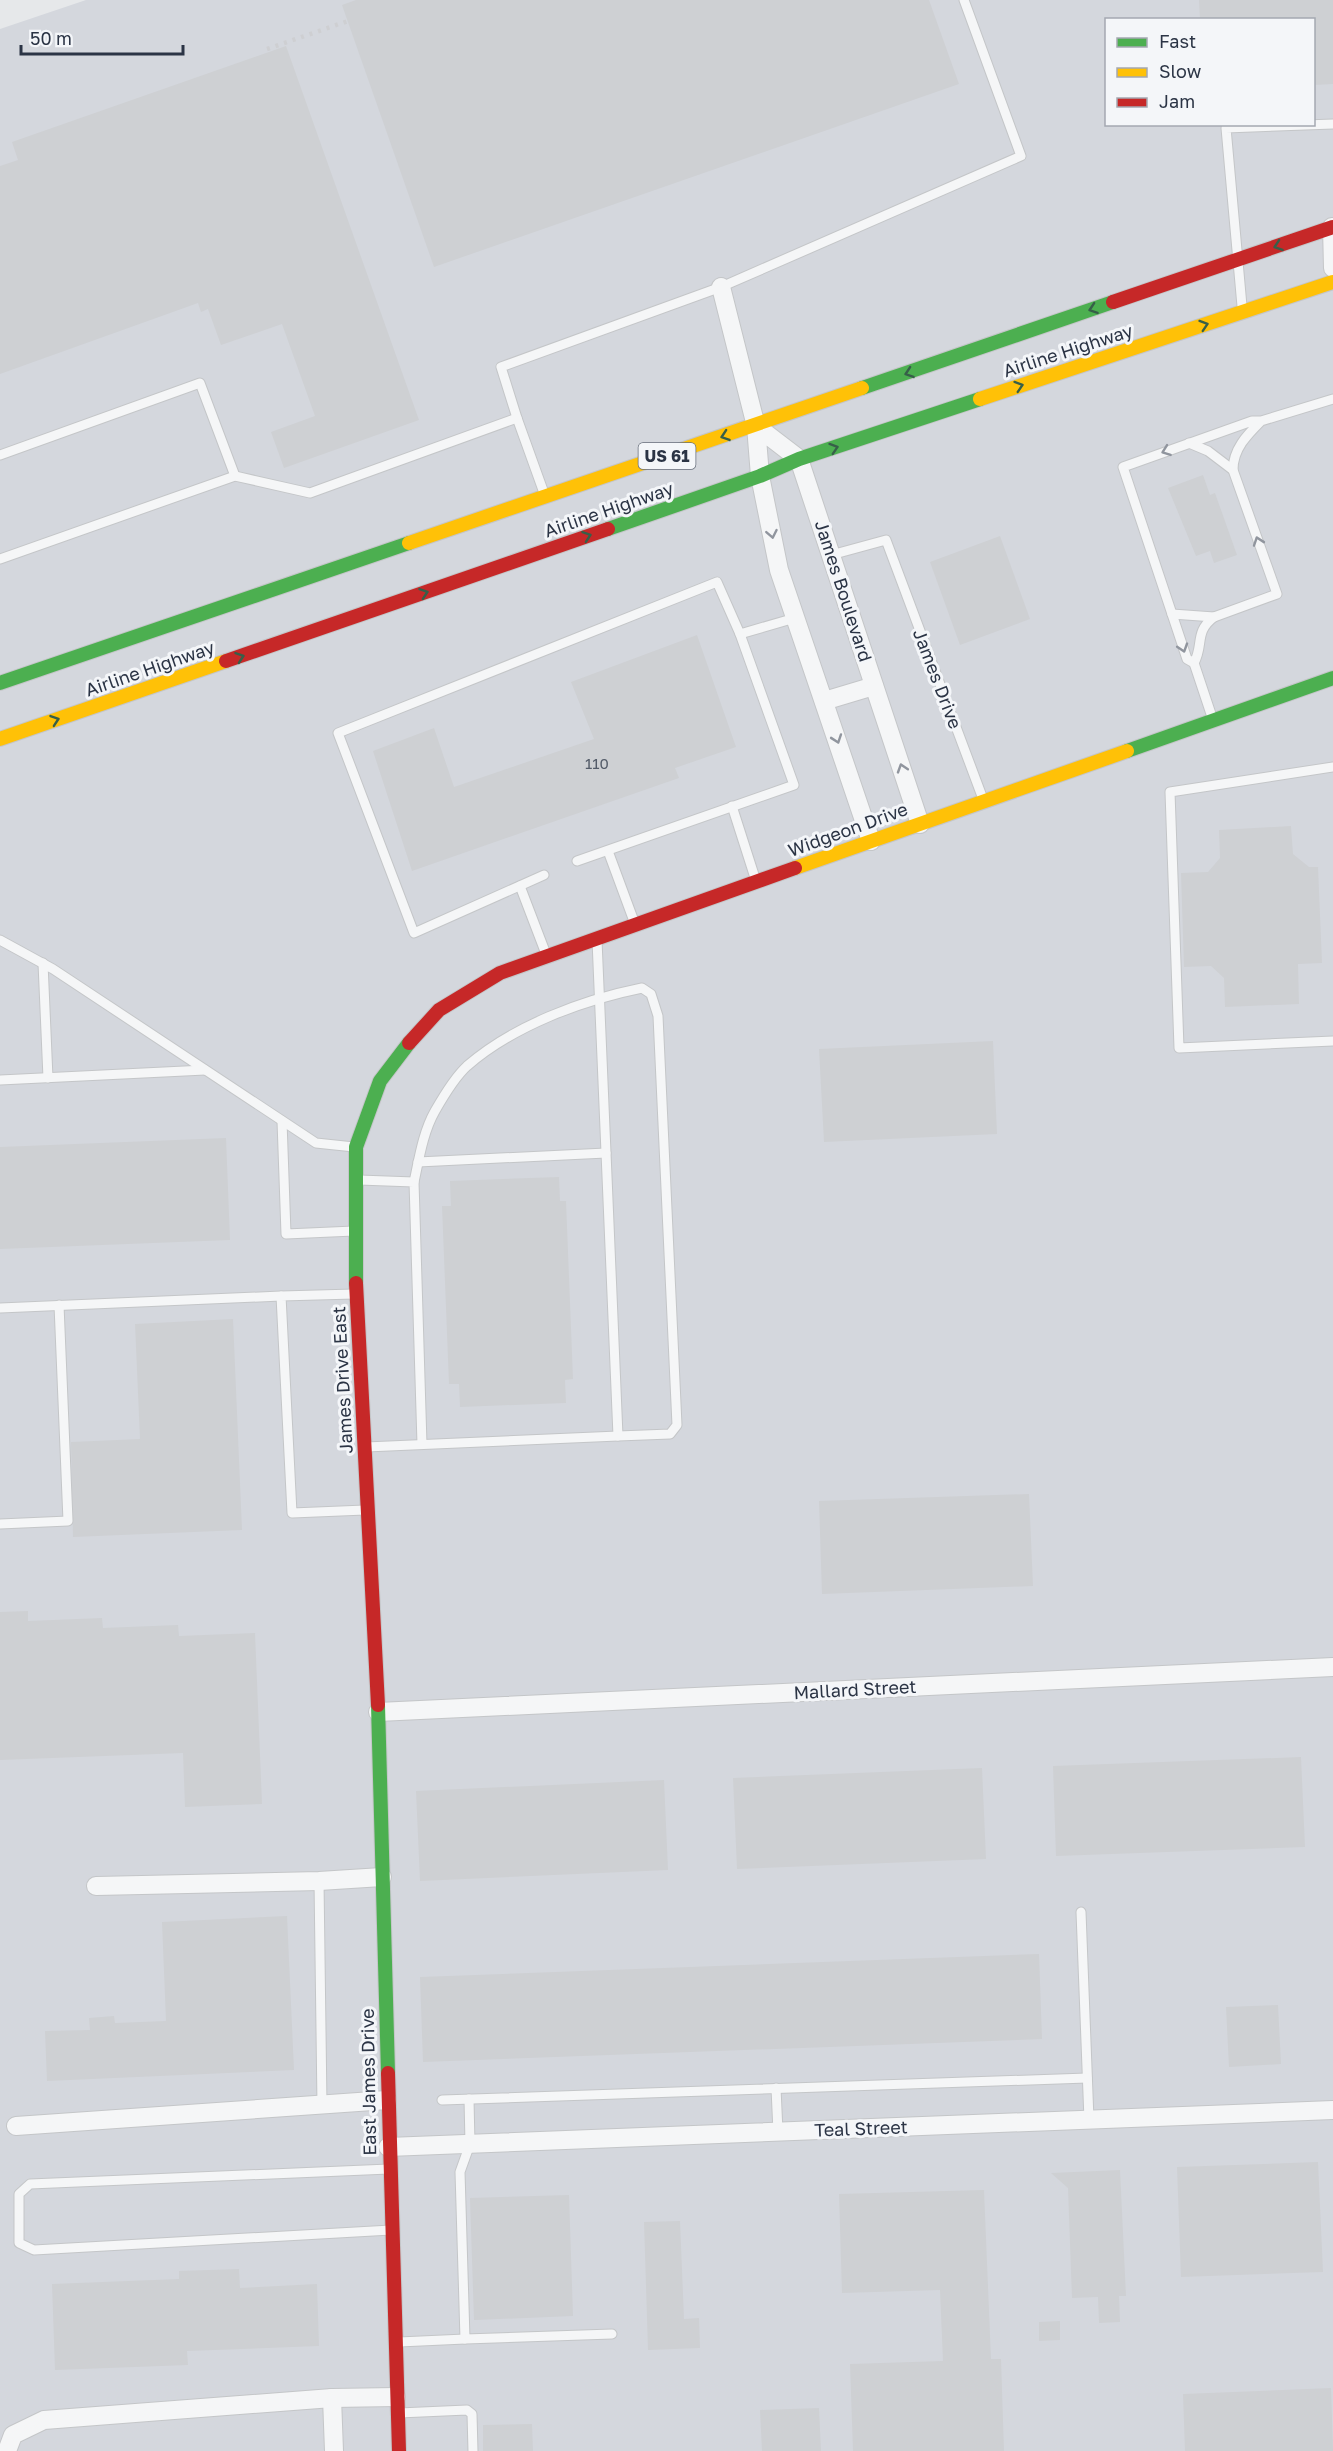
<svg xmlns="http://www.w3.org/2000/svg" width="1333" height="2451" viewBox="0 0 1333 2451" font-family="'Golos Text',sans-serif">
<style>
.built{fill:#d4d7dd;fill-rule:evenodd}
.building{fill:#ced0d3}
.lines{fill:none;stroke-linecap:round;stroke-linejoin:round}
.lane-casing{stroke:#c4c6c8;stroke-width:11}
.street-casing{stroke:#c4c6c8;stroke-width:20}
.fast-casing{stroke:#c4c6c8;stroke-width:16}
.slow-casing{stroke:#c4c6c8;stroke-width:16}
.jam-casing{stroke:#c4c6c8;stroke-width:16}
.lane{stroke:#f5f6f7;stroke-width:9}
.street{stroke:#f5f6f7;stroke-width:18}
.fast{stroke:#4caf50;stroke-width:14}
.slow{stroke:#ffc107;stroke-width:14}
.jam{stroke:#c62828;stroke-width:14}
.rail{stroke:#cecfd2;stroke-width:4.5;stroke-dasharray:3 6;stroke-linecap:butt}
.oneway{stroke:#375f49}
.oneway2{stroke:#90959e}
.labels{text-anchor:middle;stroke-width:6;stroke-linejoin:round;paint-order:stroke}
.number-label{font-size:15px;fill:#545c69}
.shield{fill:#f4f6f9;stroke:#676e7b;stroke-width:1.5}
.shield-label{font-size:16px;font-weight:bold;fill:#2b3445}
.street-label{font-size:18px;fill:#2b3445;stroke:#f4f6f9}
</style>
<rect width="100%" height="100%" fill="#e6e8ea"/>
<path class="built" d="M86 0H1333V2451H0V29ZM1106 20H1314V124H1106Z"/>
<g class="building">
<polygon points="356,0 929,0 959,84 434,267 342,5"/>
<polygon points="1199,0 1333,0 1333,84 1314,85 1314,20 1200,20"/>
<polygon points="286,46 419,420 284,468 271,432 315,416 282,324 221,345 208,309 201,312 198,303 0,374 0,166 18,160 12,142"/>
<polygon points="1203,475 1210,495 1215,493 1237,555 1214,563 1210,551 1196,556 1168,488"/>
<polygon points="1000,536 1030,619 960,645 930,562"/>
<polygon points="697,635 736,747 675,768 679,778 412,871 373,751 434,728 454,787 594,739 571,682"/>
<polygon points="1291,826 1293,854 1309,867 1318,867 1322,963 1298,964 1299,1004 1225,1007 1224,978 1211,966 1184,967 1181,873 1208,872 1220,858 1219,830"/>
<polygon points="993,1041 997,1134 824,1142 819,1049"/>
<polygon points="226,1138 230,1240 0,1249 0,1147"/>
<polygon points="559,1177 560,1201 566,1201 573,1379 565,1380 566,1403 460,1407 459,1384 449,1384 442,1206 451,1206 450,1181"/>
<polygon points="233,1319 242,1530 73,1537 71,1442 140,1439 135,1324"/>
<polygon points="1029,1494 1033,1586 822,1594 819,1501"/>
<polygon points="28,1611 28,1621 102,1618 103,1628 178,1625 179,1636 255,1633 262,1804 185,1807 183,1753 0,1760 0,1612"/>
<polygon points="1301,1757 1305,1847 1056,1856 1053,1766"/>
<polygon points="982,1768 986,1859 737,1869 733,1778"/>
<polygon points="664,1780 668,1870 420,1881 416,1791"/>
<polygon points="287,1916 294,2070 47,2081 45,2031 90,2030 89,2018 114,2016 115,2023 166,2021 162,1922"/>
<polygon points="1039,1954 1042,2039 423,2062 420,1977"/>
<polygon points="1278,2005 1281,2064 1229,2067 1226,2007"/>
<polygon points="1318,2162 1323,2272 1181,2277 1177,2167"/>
<polygon points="1120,2170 1126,2296 1119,2296 1120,2322 1099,2323 1098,2297 1072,2298 1068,2188 1051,2173"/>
<polygon points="984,2190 991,2359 1001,2359 1004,2451 853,2451 850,2364 943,2361 940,2290 842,2293 839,2194"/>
<polygon points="569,2195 573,2316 474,2320 470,2198"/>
<polygon points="680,2221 684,2319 699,2318 700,2348 648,2350 644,2222"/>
<polygon points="239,2269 240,2288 317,2284 319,2346 187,2351 188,2365 55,2370 52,2284 179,2279 179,2271"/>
<polygon points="1060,2321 1060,2340 1039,2341 1039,2322"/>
<polygon points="1331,2388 1333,2451 1185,2451 1183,2394"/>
<polygon points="819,2408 821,2451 762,2451 760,2410"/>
<polygon points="532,2424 533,2451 483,2451 483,2425"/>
</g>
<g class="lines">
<g class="lane-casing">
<g id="lane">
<polyline points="1242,306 1226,128 1333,124"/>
<polyline points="517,418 544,493"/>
<path d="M1261 421C1247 435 1233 449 1233 470L1277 594 1214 617C1194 632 1204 645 1194 663L1187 659 1123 467 1252 421H1261L1333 399"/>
<polyline points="1189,443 1208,451 1233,470"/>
<polyline points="0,455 200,383 235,476"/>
<polyline points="831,555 886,540 983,799"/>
<polyline points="0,559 235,476 310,493 517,418 501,367 721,287 1021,156 964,0"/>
<polyline points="1172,614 1214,617"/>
<polyline points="1194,663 1213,720"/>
<polyline points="1333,767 1170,792 1179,1048 1333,1041"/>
<polyline points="732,806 756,881"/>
<polyline points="608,851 635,924"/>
<polyline points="577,861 794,785 740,634"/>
<polyline points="544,875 414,933 338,733 717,582 740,634 795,618"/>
<polyline points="520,886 546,954"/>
<polyline points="0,940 53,969 316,1143 354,1147"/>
<polyline points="43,963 48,1078"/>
<polyline points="0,1080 205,1070"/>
<polyline points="282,1121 286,1234 354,1231"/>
<polyline points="418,1162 606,1153"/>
<polyline points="359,1180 414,1182 422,1444"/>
<path d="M414 1182C419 1159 423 1132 435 1111 443 1097 455 1077 467 1066 513 1026 582 1000 642 988L651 994 658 1016 677 1425 670 1434 618 1436"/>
<polyline points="354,1294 281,1296 292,1513 365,1510"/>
<polyline points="0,1308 281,1296"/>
<polyline points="366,1447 618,1436 597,940"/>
<polyline points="0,1524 68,1521 59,1305"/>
<polyline points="319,1881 322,2105"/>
<polyline points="1081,1912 1089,2120"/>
<polyline points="776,2088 778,2132"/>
<polyline points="469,2099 470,2144 460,2172 465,2339 612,2334"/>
<polyline points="442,2100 1087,2078"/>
<polyline points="389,2169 30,2184 19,2194 19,2243 34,2250 391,2230"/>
<polyline points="399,2342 465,2339"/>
<polyline points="399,2413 467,2410 472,2414 473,2451"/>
</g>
</g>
<g class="street-casing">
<g id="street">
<polyline points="1332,227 1333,268"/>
<polyline points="721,287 756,426"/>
<polyline points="824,701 874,686"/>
<polyline points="871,841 779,570 760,476 756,426 799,459 920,824"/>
<polyline points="378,1712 1333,1667"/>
<polyline points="96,1886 319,1881 382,1877"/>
<polyline points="16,2126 387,2100"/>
<polyline points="388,2147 1333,2110"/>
<polyline points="332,2398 334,2451"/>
<polyline points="7,2451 13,2435 44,2420 332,2398 396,2397"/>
</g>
</g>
<g class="fast-casing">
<g id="fast">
<polyline points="862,388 1113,302"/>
<polyline points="608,529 760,476 799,459 980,399"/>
<polyline points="0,683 409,543"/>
<polyline points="1127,751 1333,678"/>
<polyline points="356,1283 356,1147 380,1081 409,1043"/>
<polyline points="378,1705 388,2073"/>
</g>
</g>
<g class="slow-casing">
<g id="slow">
<polyline points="980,399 1333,282"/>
<polyline points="409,543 862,388"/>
<polyline points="0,739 226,661"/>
<polyline points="795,868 1127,751"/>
</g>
</g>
<g class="jam-casing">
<g id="jam">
<polyline points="1113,302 1333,227"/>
<polyline points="226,661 608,529"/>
<polyline points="409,1043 439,1010 500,973 795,868"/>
<polyline points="356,1283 378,1705"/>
<polyline points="388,2073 399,2451"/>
</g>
</g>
<use href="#lane" class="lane"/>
<use href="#street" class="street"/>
<use href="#fast" class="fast"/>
<use href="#slow" class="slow"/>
<use href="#jam" class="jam"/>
<polyline class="rail" points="267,49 348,21"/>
</g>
<defs><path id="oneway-chevron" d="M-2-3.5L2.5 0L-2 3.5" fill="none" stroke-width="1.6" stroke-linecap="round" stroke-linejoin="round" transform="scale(1.5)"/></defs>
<g class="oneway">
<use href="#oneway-chevron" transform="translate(1278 246) rotate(161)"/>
<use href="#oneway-chevron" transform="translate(1093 309) rotate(161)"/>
<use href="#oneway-chevron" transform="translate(1204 325) rotate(-18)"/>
<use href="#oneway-chevron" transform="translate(909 373) rotate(161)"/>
<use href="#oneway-chevron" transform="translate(1019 386) rotate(-18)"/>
<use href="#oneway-chevron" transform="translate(725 436) rotate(161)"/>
<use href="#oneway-chevron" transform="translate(834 448) rotate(-18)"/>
<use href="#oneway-chevron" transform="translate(587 536) rotate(-19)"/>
<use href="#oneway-chevron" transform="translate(424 593) rotate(-19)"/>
<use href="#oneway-chevron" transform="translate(240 657) rotate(-19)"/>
<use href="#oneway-chevron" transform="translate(55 720) rotate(-19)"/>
</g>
<g class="oneway2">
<use href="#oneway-chevron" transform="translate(1166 451) rotate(160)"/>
<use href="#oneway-chevron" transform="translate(772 534) rotate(79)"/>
<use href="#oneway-chevron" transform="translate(1258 541) rotate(-109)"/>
<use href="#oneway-chevron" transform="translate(1183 648) rotate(72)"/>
<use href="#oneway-chevron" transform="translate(837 739) rotate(71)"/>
<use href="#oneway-chevron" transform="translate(902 768) rotate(-108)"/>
</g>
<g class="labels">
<g class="number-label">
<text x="597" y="769">110</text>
</g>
<rect class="shield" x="638.5" y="443" width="57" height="26" rx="4.5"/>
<g class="shield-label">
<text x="667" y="462">US 61</text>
</g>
<g class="street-label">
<text transform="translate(1068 351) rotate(-18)" y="6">Airline Highway</text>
<text transform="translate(609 510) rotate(-19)" y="6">Airline Highway</text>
<text transform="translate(843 591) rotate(72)" y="6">James Boulevard</text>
<text transform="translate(150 669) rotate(-19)" y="6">Airline Highway</text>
<text transform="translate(937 679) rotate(69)" y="6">James Drive</text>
<text transform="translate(848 830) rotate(-20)" y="6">Widgeon Drive</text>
<text transform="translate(343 1380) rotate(-93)" y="6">James Drive East</text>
<text transform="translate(855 1690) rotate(-3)" y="6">Mallard Street</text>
<text transform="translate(369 2082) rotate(-91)" y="6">East James Drive</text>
<text transform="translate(861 2129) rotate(-2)" y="6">Teal Street</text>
</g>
</g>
<rect x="1105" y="18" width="210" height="108" fill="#f4f6f9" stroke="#a4a8b1" stroke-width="1.5"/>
<rect x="1117" y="38" width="30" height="9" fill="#4caf50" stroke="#a4a8b1" stroke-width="1.5"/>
<text x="1159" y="48" font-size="18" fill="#2b3445">Fast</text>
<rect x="1117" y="68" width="30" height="9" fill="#ffc107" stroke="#a4a8b1" stroke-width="1.5"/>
<text x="1159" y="78" font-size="18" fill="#2b3445">Slow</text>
<rect x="1117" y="98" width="30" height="9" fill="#c62828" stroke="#a4a8b1" stroke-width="1.5"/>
<text x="1159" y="108" font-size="18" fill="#2b3445">Jam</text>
<path d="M21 45v9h162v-9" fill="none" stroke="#2b3445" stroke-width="3"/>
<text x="30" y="45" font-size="18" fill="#2b3445" stroke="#f4f6f9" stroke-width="4.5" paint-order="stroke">50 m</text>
</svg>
